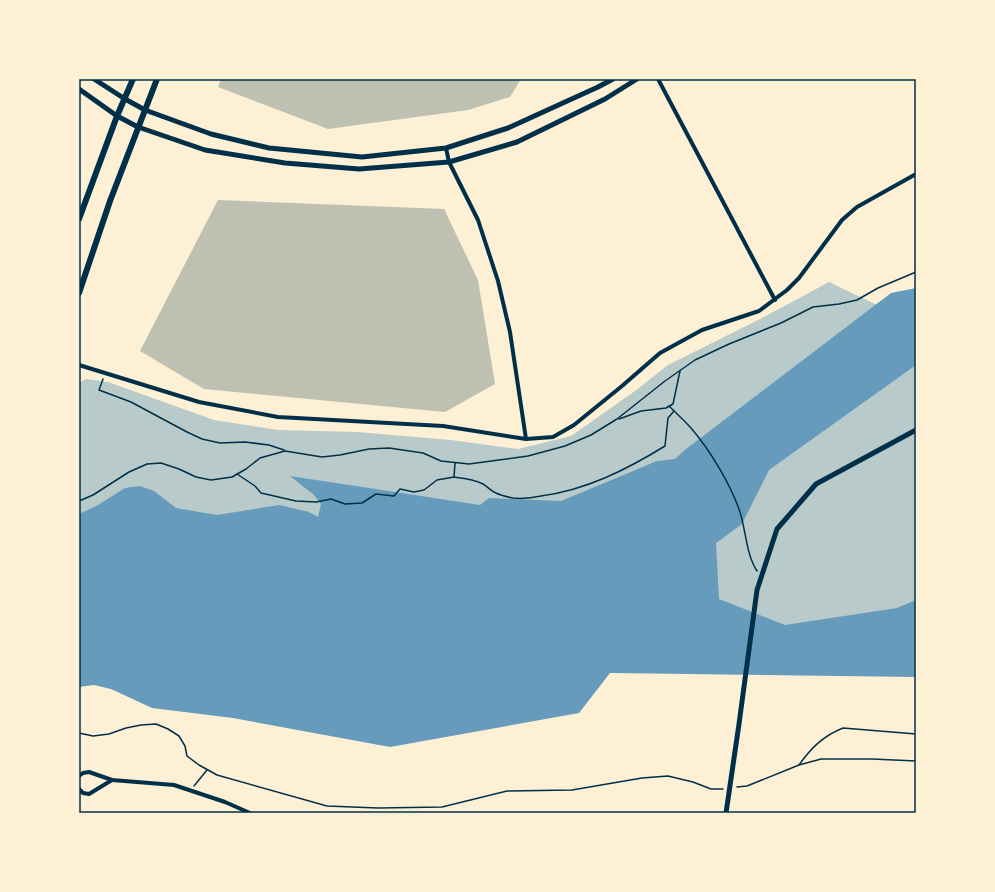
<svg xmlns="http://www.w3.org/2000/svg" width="995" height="892" viewBox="0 0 995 892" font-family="'PT Sans Narrow',sans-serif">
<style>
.green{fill:#b9caca}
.water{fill:#669bbc}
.building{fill:#bec0b2}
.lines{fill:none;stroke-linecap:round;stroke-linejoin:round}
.path{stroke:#003049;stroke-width:1.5}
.minor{stroke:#003049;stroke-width:4}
.tertiary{stroke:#003049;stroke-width:5}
.secondary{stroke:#003049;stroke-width:6}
.neatline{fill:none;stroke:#003049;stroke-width:1.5}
</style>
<rect width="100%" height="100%" fill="#fdf0d5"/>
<g class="green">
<polygon points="829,282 898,315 682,492 469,538 79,528 79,383 86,379 108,382 214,420 278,430 358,432 451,440 518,449 571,436 635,391 668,365 764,317"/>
<polygon points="916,331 916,618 706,646 683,505"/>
</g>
<polygon class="water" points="916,288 916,365 769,470 742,524 716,543 719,599 785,625 897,608 916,600 916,677 610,673 579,713 390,747 233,718 152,708 111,689 94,685 79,687 79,514 98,505 125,488 140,486 154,491 176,508 217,515 279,505 309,512 318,517 321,504 314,495 290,476 480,505 489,498 561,501 657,461 675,459 686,449 891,293"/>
<g class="building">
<polygon points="221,79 521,79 510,97 468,110 328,129 218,87"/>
<polygon points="218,200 444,209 478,280 495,384 445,412 204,389 140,351"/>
</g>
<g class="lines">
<g class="path">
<polyline points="103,379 99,390 131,402 187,432 202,439 220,443 245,442 269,445 284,450"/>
<path d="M669 406C676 413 684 420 691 428 710 450 731 485 740 512 746 531 746 554 757 571"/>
<polyline points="619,419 641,411 666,408 673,404 680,371"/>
<polyline points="237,474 255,486 261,493 296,501 316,502 331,499 345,504 362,503 376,494 394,496 400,489 414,492 424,490 437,480 454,477 455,463"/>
<path d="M454 477C463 478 474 479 483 484 488 487 491 491 496 493 500 495 508 497 513 498 522 499 532 498 541 496 586 490 626 470 665 446L668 418 674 411"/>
<polyline points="79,501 93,495 129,472 147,464 161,463 179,469 196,477 211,480 232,477 246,469 260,458 285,451 322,457 340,455 369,449 389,448 423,453 441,461 469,464 528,456 565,446 591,435 617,419 665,381 695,360 729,344 781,323 813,307 839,304 857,300 878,288 916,272"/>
<polyline points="79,733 93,736 109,734 126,728 141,725 156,724 168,729 179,736 185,746 187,756 199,765 217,775 327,806 378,808 442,807 507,791 572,790 642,778 668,776 693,782 711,789 723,789"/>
<path d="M799 765C811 748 823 736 843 728L916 734"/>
<polyline points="194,786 207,770"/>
<polyline points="737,787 747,786 799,765 821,759 872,759 916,761"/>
</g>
<g class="minor">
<polyline points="658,79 775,300"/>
<polyline points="446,148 449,162 478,220 498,281 510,332 526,439"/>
<polyline points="79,365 199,402 278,417 443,426 526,439 553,437 574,425 622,386 660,353 702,330 759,311 787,290 799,278 842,220 857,207 916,174"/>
<polyline points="79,776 83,773 89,772 112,780 174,785 225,802 250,813"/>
<polyline points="79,789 83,793 89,794 112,780"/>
</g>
<g class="tertiary">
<polyline points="94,79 125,99 145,110 211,134 269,148 362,157 446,148 508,128 598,87 613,79"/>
<polyline points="79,89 117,116 138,127 205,150 285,163 359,169 449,162 517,142 605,99 637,79"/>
<polyline points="726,813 739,724 757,590 777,529 816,484 916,430"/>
</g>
<g class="secondary">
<polyline points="79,219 117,116 133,79"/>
<polyline points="79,293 110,201 157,79"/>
</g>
</g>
<rect width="995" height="892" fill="none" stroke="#fdf0d5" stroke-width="160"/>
<rect x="80" y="80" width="835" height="732" class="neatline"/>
</svg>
